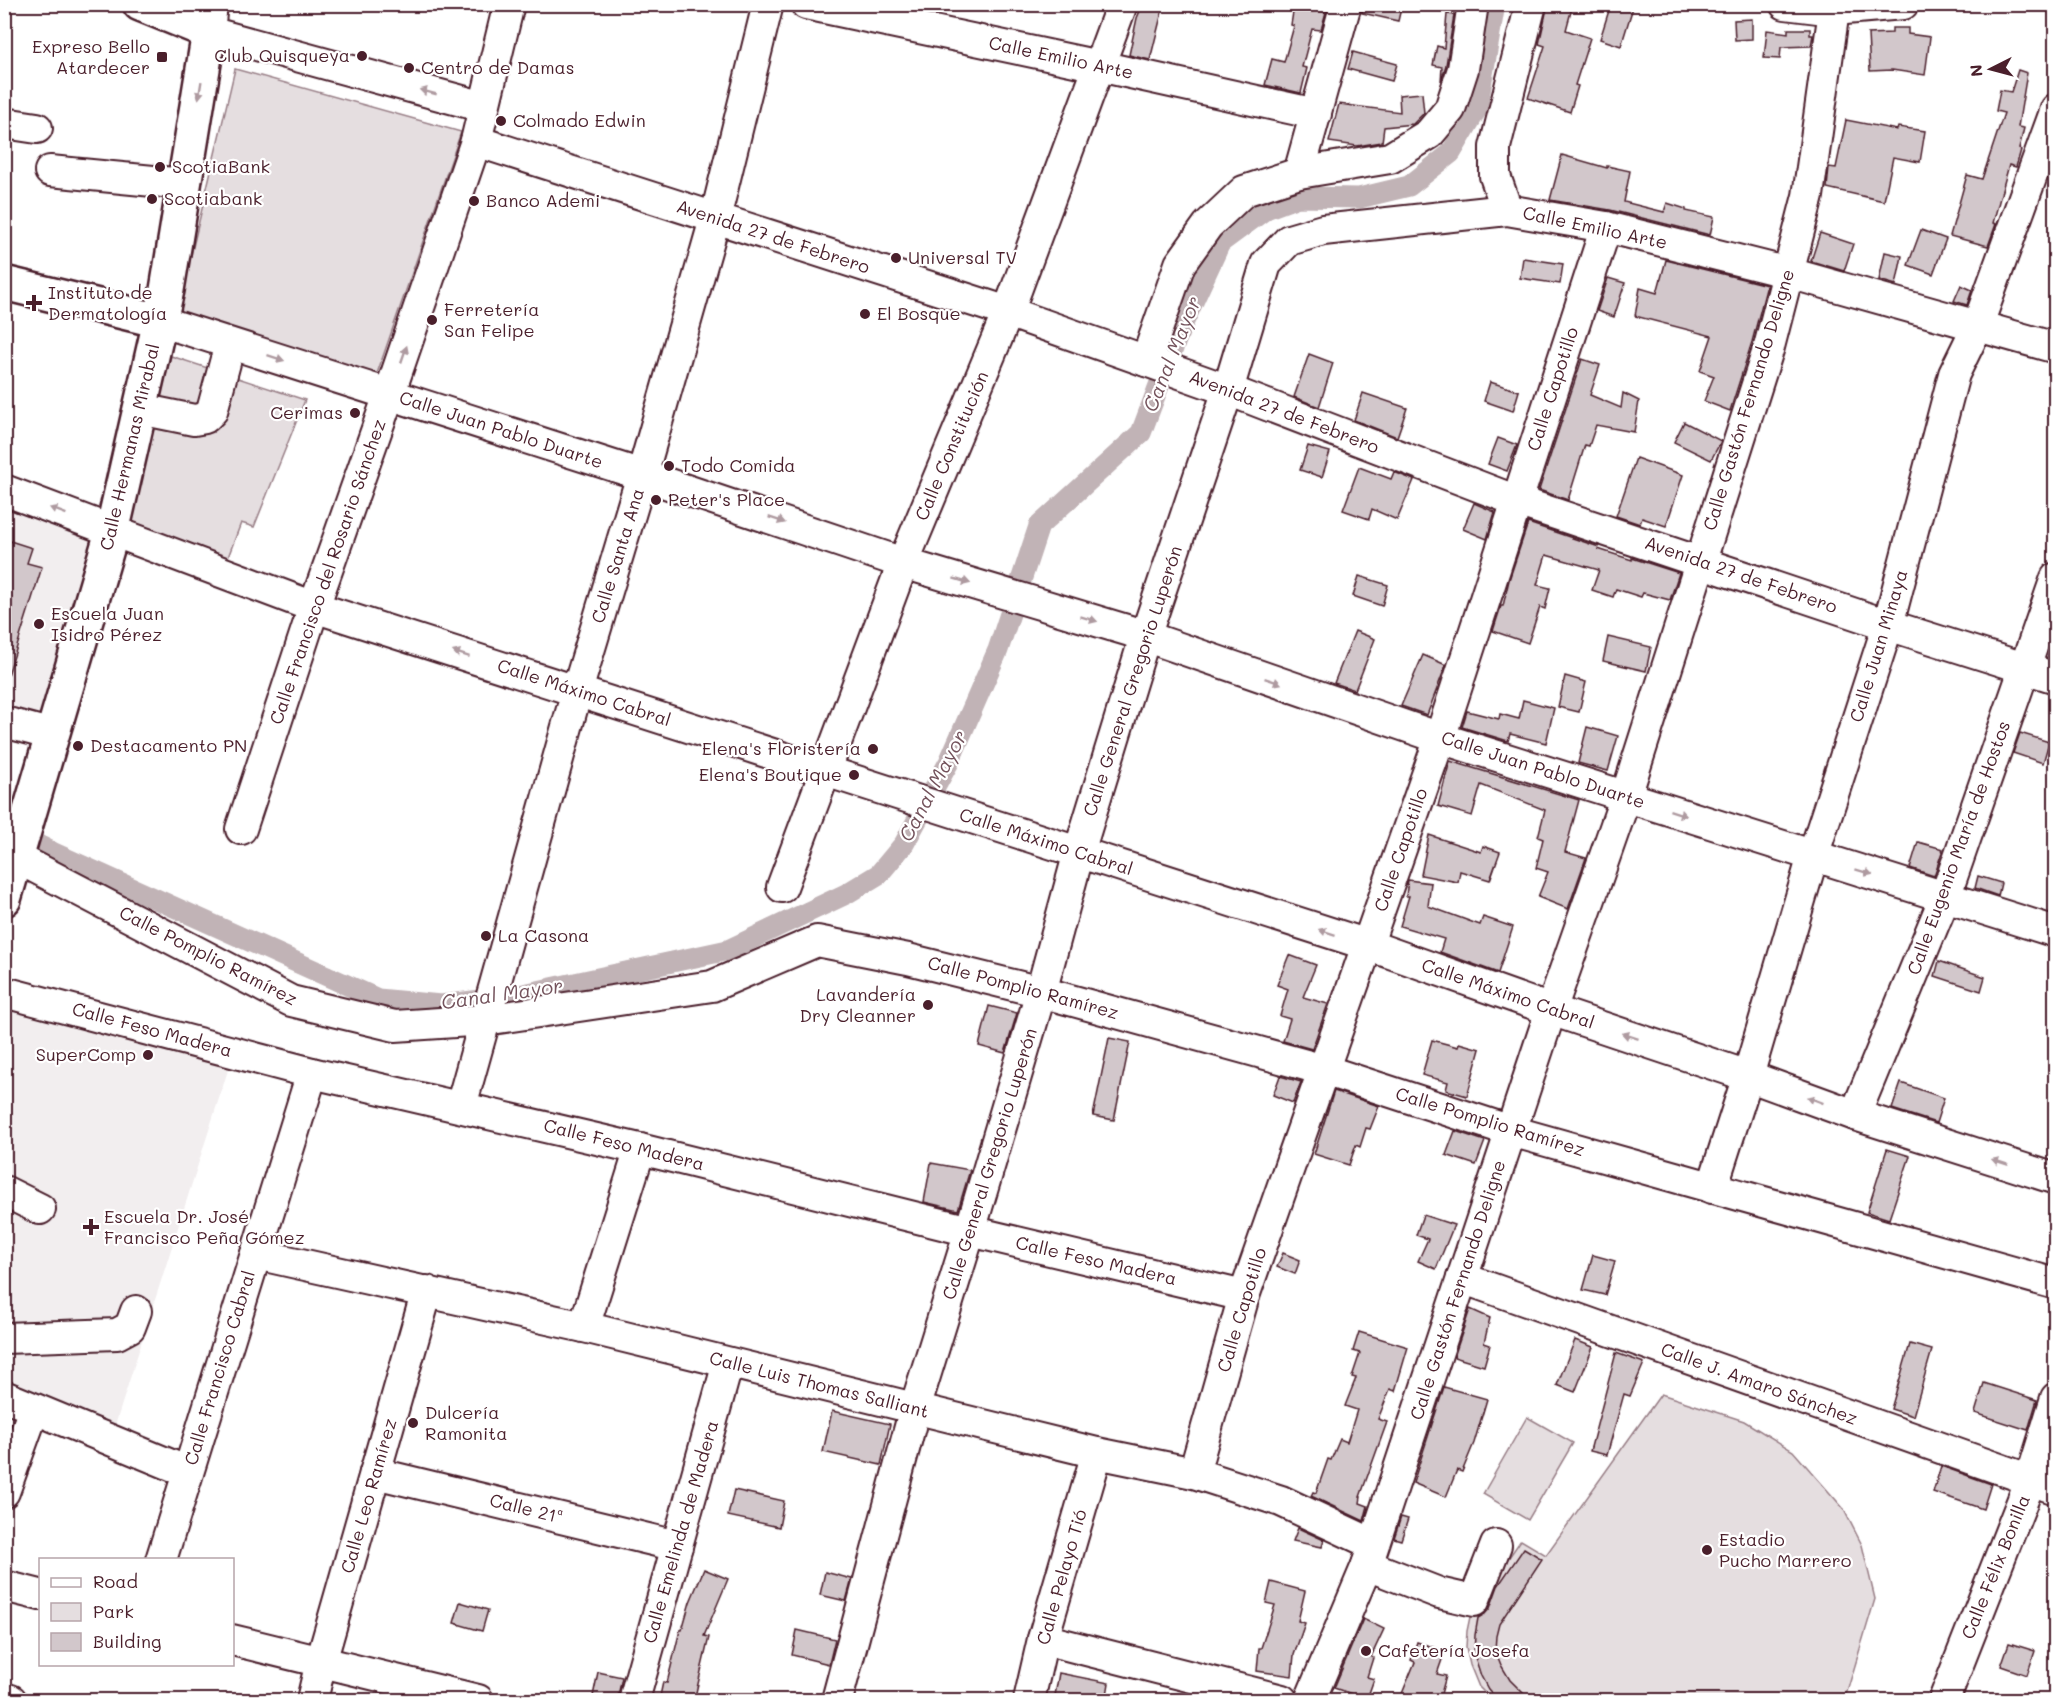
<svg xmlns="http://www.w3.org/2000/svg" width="2060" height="1705" viewBox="0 0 2060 1705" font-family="Mali,sans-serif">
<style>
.built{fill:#f2eeef}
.green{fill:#e5dee0;stroke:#987e86;stroke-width:1.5}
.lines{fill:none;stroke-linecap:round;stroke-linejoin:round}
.canal{stroke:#c1b3b6;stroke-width:21}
.building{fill:#d2c7cb;stroke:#4a1f2b;stroke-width:1.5}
.minor-casing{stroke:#4a1f2b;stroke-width:34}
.major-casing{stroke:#4a1f2b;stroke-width:38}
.minor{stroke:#fff;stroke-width:30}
.major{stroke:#fff;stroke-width:33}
.oneway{fill:#ae9aa0}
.poi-dot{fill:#4a1f2b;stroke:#fff;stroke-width:2}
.labels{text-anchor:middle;stroke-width:4.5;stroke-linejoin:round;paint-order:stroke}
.poi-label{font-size:18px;fill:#4a1f2b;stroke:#fff;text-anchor:start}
.street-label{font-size:18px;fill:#4a1f2b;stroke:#fff}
.water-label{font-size:20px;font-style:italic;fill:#74535c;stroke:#fff}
</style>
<rect width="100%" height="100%" fill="#fff"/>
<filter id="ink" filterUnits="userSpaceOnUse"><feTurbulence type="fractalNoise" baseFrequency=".0167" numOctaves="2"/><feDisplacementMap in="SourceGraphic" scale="12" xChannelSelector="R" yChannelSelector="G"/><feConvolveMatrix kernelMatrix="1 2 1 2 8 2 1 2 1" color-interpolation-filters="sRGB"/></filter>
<g filter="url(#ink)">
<g class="built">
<polygon points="4,507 99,536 46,724 5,712"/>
<polygon points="4,1010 229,1067 113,1432 5,1387"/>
</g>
<g class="green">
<polygon points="235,69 461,132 372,388 176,319"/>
<polygon points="171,356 305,400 254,527 241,523 222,573 125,536"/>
<polygon points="1661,1394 1744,1421 1793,1451 1843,1508 1862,1545 1875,1599 1847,1692 1842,1700 1492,1700 1479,1687 1470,1665 1466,1647 1467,1631 1471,1612 1521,1540 1546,1555"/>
<polygon points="1527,1417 1573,1443 1528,1520 1483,1494"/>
</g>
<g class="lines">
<polyline class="canal" points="4,828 52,852 378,999 441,1005 519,995 728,950 846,894 879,874 904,844 949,762 998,650 1039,526 1141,433 1180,330 1220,243 1266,209 1298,197 1359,198 1409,186 1451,153 1477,109 1495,4"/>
</g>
<g class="building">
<polygon points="1143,4 1164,4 1150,60 1129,55 1137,18"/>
<polygon points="1363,4 1402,4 1398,21 1362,13"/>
<polygon points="1548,4 1573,4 1566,30 1590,38 1575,85 1578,86 1570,112 1528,98 1545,46 1539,44"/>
<polygon points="1611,4 1634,4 1621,46 1600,39"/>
<polygon points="1294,6 1326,12 1321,30 1312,29 1302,67 1307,68 1301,93 1265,85 1272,59 1284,62 1294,26 1291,25"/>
<polygon points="1447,14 1454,15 1446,65 1441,81 1442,67 1433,65 1437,46 1444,48"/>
<polygon points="1752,19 1752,39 1735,40 1734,20"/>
<polygon points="1892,28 1908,28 1908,34 1930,37 1925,75 1892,70 1870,71 1868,34 1892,33"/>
<polygon points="1788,29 1810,29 1810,35 1813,35 1811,46 1781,47 1780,59 1764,58 1767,30 1788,33"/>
<polygon points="1353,52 1397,64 1392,81 1348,69"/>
<polygon points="2018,70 2027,73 2018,127 2024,128 2019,149 2021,150 2016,167 2009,165 1993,223 1996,224 1988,246 1950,236 1967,175 1982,179 2004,113 1996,111 2000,90 2011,92"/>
<polygon points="1422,93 1424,113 1413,124 1384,127 1382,142 1357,146 1329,142 1339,104 1400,112 1399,95"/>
<polygon points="1846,120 1897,130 1898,127 1925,131 1920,162 1893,157 1884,201 1827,188 1829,167 1836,168"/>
<polygon points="1562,155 1607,168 1607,166 1630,171 1624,202 1664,212 1667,203 1686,209 1686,211 1714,217 1710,235 1610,210 1550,200"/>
<polygon points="1921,230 1946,239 1933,274 1908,265"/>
<polygon points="1820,233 1853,244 1844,271 1811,261"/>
<polygon points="1885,252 1902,256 1896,285 1879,280"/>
<polygon points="1523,258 1563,264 1560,284 1520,278"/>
<polygon points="1666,260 1767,285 1752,342 1730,411 1704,401 1714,376 1700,371 1712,336 1635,316 1640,288 1657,293"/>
<polygon points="1608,278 1625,283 1614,317 1597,311"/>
<polygon points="1961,285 1972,290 1967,305 1954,301"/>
<polygon points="1309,354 1333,363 1319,407 1294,397"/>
<polygon points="1582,359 1600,365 1590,395 1621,408 1623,393 1639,401 1634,432 1596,425 1589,446 1585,445 1568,500 1539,490"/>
<polygon points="1490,382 1519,391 1513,411 1484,401"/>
<polygon points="1363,393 1407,408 1397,437 1354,420"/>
<polygon points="1684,422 1721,441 1711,460 1674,442"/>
<polygon points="1498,438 1517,445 1507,471 1488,464"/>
<polygon points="1308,446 1330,452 1322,477 1300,470"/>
<polygon points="1636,458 1683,475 1666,526 1642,518 1640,524 1616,516"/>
<polygon points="1359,467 1391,479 1394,472 1414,480 1397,520 1372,509 1369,519 1343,510"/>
<polygon points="1474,503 1495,512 1487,539 1463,529"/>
<polygon points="1528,523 1599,547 1598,549 1632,560 1632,558 1679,573 1670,600 1643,593 1641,597 1616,589 1613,597 1592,590 1599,570 1546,555 1537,585 1550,588 1545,609 1540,607 1528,643 1493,631 1501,606 1503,606 1509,580"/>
<polygon points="4,539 32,548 27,563 42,567 8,675 4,674"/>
<polygon points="1359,576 1388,585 1382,606 1353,596"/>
<polygon points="1355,631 1375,639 1355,690 1334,683"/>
<polygon points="1608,637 1651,647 1646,671 1603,661"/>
<polygon points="1423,655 1446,665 1427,715 1401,706"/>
<polygon points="1565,676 1586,682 1579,712 1558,707"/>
<polygon points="1523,700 1554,708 1546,743 1510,734 1508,741 1462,727 1467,711 1499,719 1500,714 1519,719"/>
<polygon points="1587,727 1618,736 1608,771 1578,763"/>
<polygon points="2020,733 2049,742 2043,763 2013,753"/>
<polygon points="1450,761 1579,800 1565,852 1586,858 1568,909 1538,897 1548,872 1536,868 1543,839 1538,837 1545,810 1481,785 1472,816 1438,806"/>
<polygon points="1429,835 1481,852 1483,846 1500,852 1490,880 1460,871 1458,882 1421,875"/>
<polygon points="1918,842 1943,849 1934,876 1910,868"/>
<polygon points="1978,876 2001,883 1998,896 1975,888"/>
<polygon points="1408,880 1431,883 1428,906 1480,925 1483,917 1513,927 1498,973 1440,952 1444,939 1400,926 1409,896 1406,896"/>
<polygon points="1289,955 1316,965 1303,997 1328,1004 1312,1049 1283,1041 1290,1019 1280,1016 1288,989 1277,985"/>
<polygon points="1939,961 1985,977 1981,991 1935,976"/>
<polygon points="989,1006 1017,1013 1005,1053 979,1046"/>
<polygon points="1109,1038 1130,1042 1114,1120 1093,1116"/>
<polygon points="1432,1040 1458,1047 1459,1043 1480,1049 1467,1096 1446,1090 1448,1082 1422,1075"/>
<polygon points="1280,1076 1301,1082 1293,1103 1273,1095"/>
<polygon points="1901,1083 1944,1098 1936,1123 1892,1109"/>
<polygon points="1334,1091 1379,1106 1370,1129 1366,1128 1360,1147 1356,1145 1349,1165 1314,1154"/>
<polygon points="1455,1131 1485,1141 1476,1165 1446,1155"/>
<polygon points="1887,1149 1910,1156 1889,1219 1867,1212"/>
<polygon points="931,1163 970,1170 958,1210 924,1202"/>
<polygon points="1423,1215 1454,1225 1436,1269 1418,1261 1428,1239 1416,1235"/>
<polygon points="1283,1253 1300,1260 1295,1274 1277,1267"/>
<polygon points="1593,1255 1615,1261 1605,1295 1583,1290"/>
<polygon points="1470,1309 1490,1318 1484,1343 1490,1345 1484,1366 1454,1357"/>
<polygon points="1359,1332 1408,1347 1395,1391 1390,1389 1378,1419 1387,1422 1360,1497 1361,1497 1360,1503 1368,1506 1364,1521 1311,1496 1313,1492 1316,1493 1328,1459 1331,1460 1340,1439 1347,1442 1357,1410 1345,1406 1356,1378 1352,1377 1360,1353 1353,1351"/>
<polygon points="1575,1340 1593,1347 1575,1392 1557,1385"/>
<polygon points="1910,1344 1932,1350 1913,1416 1891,1409"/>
<polygon points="1616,1353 1644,1363 1630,1396 1624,1394 1607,1455 1590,1451"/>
<polygon points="1984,1383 2037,1400 2028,1430 1975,1413"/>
<polygon points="1444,1387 1487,1399 1474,1443 1462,1472 1457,1470 1446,1497 1413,1483"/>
<polygon points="832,1411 890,1424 881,1465 823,1452"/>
<polygon points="1941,1466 1991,1484 1983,1509 1933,1492"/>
<polygon points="734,1490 784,1501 779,1527 728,1516"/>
<polygon points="1401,1517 1408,1519 1401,1540 1394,1538"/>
<polygon points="1298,1528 1324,1540 1322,1547 1293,1541"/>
<polygon points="1524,1548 1542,1559 1499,1624 1496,1636 1495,1650 1501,1665 1510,1680 1531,1701 1499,1701 1488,1689 1481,1676 1474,1654 1475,1635 1478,1618 1485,1614 1490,1608 1498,1586"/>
<polygon points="704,1569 728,1579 704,1636 709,1637 694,1701 659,1701 663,1682 667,1683 680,1630 682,1630 690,1602"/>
<polygon points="825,1572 852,1579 846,1601 820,1595"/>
<polygon points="1271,1582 1305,1591 1298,1621 1305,1623 1294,1655 1292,1676 1257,1671 1259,1648 1261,1648 1275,1605 1266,1603"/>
<polygon points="460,1602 488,1610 482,1631 454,1623"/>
<polygon points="1363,1619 1384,1629 1371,1657 1373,1658 1367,1677 1374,1679 1367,1699 1334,1688"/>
<polygon points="797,1630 835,1639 829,1664 792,1655"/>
<polygon points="1417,1642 1445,1651 1437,1674 1446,1676 1439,1701 1399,1701 1415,1662 1411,1660"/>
<polygon points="2009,1643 2035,1651 2027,1675 2001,1666"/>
<polygon points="598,1672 622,1677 617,1701 592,1701"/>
<polygon points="1059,1673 1109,1683 1106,1701 1054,1701"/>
</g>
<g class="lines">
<g class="minor-casing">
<g id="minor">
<polyline points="212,4 209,32 484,107"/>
<polyline points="806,4 1099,66 1316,114"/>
<polyline points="1785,4 1834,10 1903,4"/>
<polyline points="4,123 37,128"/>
<polyline points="476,141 1008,312 1228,390 1517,501 1888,625 2056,678"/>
<polyline points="50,171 184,184"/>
<polyline points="1299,173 1346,4"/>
<polyline points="1507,210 1495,176 1495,147 1531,4"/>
<polyline points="160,321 642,475 903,563 1130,631 1440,738 2056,932"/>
<polyline points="1146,361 1180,264 1208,225 1244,191 1299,173 1390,158 1429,134 1450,109 1463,69 1473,4"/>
<polyline points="140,409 194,420 205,418 212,411 230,344"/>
<polyline points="4,490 314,607 1368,945 1551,1010 1748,1076 1855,1115 2056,1179"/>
<polyline points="4,722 53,735"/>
<polyline points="241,829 314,607 389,395 476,141 509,4"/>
<polyline points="4,854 17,858 291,1001 395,1026 485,1020 712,986 817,941 908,959 1041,992 1324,1070 1511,1131 2056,1284"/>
<polyline points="782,887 903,563 1008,312 1122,4"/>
<polyline points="4,992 312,1073 640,1149 970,1231 1244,1296"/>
<polyline points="461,1106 577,691 642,475 715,219 768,4"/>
<polyline points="1855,1115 1945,897 2056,578"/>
<polyline points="1712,1188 1748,1076 1813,856 1888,625 1954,374 1977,327 2056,109"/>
<polyline points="4,1191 40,1209"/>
<polyline points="256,1254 584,1327 1097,1453 1194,1473 1281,1501 1373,1544"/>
<polyline points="1462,1278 2056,1489"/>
<polyline points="584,1327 640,1149"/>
<polyline points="4,1338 117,1334 130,1327 136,1311"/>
<polyline points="4,1396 188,1472"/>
<polyline points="375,1473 677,1546"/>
<polyline points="1194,1473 1244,1296 1440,738 1606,227"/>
<polyline points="4,1492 34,1409"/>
<polyline points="161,1560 312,1073"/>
<polyline points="1367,1565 1439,1593 1474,1601 1496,1545"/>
<polyline points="4,1586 40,1595"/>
<polyline points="1043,1639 1282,1700"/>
<polyline points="232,1640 478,1700"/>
<polyline points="4,1698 11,1700"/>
<polyline points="312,1700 321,1662 427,1291"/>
<polyline points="634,1700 728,1363"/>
<polyline points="837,1700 915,1408 970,1231 1041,992 1079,852 1145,637 1228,390 1266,264 1289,240 1323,230 1507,210 1606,227 1789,273 2056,348"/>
<polyline points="1029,1700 1043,1639 1097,1453"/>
<polyline points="1310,1700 1367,1565 1551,1010 1626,796 1769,347 1808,196 1834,10"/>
<polyline points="1944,1700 2031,1479 2056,1398"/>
</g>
</g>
<g class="major-casing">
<g id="major">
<polyline points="4,283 160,321"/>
<polyline points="4,899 112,532 167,290 209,32 140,4"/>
</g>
</g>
<use href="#minor" class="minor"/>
<use href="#major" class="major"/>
</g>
<defs><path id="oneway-solid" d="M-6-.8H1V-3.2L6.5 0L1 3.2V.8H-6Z" transform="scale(1.5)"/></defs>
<g class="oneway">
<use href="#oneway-solid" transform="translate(200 90) rotate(99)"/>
<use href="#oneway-solid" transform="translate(428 92) rotate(-165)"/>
<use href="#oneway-solid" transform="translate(404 354) rotate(-71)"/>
<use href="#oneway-solid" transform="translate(276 358) rotate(18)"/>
<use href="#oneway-solid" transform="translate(58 511) rotate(-159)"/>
<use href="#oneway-solid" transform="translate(777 520) rotate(19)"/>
<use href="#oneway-solid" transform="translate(962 581) rotate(17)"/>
<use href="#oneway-solid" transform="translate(1089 619) rotate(17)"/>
<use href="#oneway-solid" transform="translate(461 654) rotate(-162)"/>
<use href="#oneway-solid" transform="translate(1273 681) rotate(19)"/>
<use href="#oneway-solid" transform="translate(1678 813) rotate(18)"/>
<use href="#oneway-solid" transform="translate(1864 872) rotate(17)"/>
<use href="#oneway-solid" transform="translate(1327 932) rotate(-162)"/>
<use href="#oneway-solid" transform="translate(1630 1036) rotate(-162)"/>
<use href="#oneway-solid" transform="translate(1815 1100) rotate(-160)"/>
<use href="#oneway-solid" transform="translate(2000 1162) rotate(-162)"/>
</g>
</g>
<g class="poi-dot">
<circle cx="362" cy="56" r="6"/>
<rect x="156" y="51" width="12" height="12" rx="3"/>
<circle cx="409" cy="68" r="6"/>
<circle cx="501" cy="121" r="6"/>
<circle cx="160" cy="167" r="6"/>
<circle cx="152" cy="199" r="6"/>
<circle cx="474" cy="201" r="6"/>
<circle cx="896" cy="258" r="6"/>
<path d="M31 294h6v6h6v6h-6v6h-6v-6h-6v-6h6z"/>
<circle cx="865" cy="314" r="6"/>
<circle cx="432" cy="320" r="6"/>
<circle cx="355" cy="413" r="6"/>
<circle cx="669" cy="466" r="6"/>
<circle cx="656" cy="500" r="6"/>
<circle cx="39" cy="624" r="6"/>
<circle cx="78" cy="746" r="6"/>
<circle cx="873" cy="749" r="6"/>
<circle cx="854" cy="775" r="6"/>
<circle cx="486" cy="936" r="6"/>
<circle cx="928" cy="1005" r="6"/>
<circle cx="148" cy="1055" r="6"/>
<path d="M88 1218h6v6h6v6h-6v6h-6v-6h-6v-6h6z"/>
<circle cx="413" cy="1423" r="6"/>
<circle cx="1707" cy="1550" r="6"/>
<circle cx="1366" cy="1651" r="6"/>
</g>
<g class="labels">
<g class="poi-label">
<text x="150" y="53" text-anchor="end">Expreso Bello<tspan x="150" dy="21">Atardecer</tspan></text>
<text x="350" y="62" text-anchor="end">Club Quisqueya</text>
<text x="421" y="74">Centro de Damas</text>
<text x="513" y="127">Colmado Edwin</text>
<text x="172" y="173">ScotiaBank</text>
<text x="164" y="205">Scotiabank</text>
<text x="486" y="207">Banco Ademi</text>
<text x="908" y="264">Universal TV</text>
<text x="48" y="299">Instituto de<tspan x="48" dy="21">Dermatología</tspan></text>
<text x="444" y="316">Ferretería<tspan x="444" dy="21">San Felipe</tspan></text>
<text x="877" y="320">El Bosque</text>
<text x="343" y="419" text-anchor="end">Cerimas</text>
<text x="681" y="472">Todo Comida</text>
<text x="668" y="506">Peter's Place</text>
<text x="51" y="620">Escuela Juan<tspan x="51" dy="21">Isidro Pérez</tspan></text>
<text x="90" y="752">Destacamento PN</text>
<text x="861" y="755" text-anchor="end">Elena's Floristería</text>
<text x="842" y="781" text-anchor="end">Elena's Boutique</text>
<text x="498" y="942">La Casona</text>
<text x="916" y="1001" text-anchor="end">Lavandería<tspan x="916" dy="21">Dry Cleanner</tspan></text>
<text x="136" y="1061" text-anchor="end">SuperComp</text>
<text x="104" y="1223">Escuela Dr. José<tspan x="104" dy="21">Francisco Peña Gómez</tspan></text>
<text x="425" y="1419">Dulcería<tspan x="425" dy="21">Ramonita</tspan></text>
<text x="1719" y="1546">Estadio<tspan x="1719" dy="21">Pucho Marrero</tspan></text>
<text x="1378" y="1657">Cafetería Josefa</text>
</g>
<g class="street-label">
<text transform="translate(1061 58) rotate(12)" y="6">Calle Emilio Arte</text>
<text transform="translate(1595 228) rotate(12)" y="6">Calle Emilio Arte</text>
<text transform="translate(773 237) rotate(18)" y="6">Avenida 27 de Febrero</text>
<text transform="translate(1553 389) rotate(-72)" y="6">Calle Capotillo</text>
<text transform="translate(1749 400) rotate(-73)" y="6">Calle Gastón Fernando Deligne</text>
<text transform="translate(1284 412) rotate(21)" y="6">Avenida 27 de Febrero</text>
<text transform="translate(501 430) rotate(18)" y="6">Calle Juan Pablo Duarte</text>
<text transform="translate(952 446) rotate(-67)" y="6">Calle Constitución</text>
<text transform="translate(130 447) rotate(-77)" y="6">Calle Hermanas Mirabal</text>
<text transform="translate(618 556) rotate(-73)" y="6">Calle Santa Ana</text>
<text transform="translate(328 572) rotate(-71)" y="6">Calle Francisco del Rosario Sánchez</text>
<text transform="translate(1741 575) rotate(19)" y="6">Avenida 27 de Febrero</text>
<text transform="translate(1879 646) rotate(-73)" y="6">Calle Juan Minaya</text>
<text transform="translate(1133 681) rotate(-72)" y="6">Calle General Gregorio Luperón</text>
<text transform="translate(584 693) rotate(18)" y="6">Calle Máximo Cabral</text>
<text transform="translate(1543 770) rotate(18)" y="6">Calle Juan Pablo Duarte</text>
<text transform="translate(1046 842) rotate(18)" y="6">Calle Máximo Cabral</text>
<text transform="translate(1959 848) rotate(-70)" y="6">Calle Eugenio María de Hostos</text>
<text transform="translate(1401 850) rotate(-71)" y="6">Calle Capotillo</text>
<text transform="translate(208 956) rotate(27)" y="6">Calle Pomplio Ramírez</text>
<text transform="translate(1023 988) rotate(15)" y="6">Calle Pomplio Ramírez</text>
<text transform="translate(1508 994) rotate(19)" y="6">Calle Máximo Cabral</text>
<text transform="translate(152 1030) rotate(15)" y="6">Calle Feso Madera</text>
<text transform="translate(1490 1122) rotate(17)" y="6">Calle Pomplio Ramírez</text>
<text transform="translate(624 1145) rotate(14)" y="6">Calle Feso Madera</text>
<text transform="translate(990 1164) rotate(-73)" y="6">Calle General Gregorio Luperón</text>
<text transform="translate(1096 1261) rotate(13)" y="6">Calle Feso Madera</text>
<text transform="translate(1458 1290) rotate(-72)" y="6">Calle Gastón Fernando Deligne</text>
<text transform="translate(1242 1310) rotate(-73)" y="6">Calle Capotillo</text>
<text transform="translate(220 1368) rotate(-73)" y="6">Calle Francisco Cabral</text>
<text transform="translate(1759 1384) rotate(20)" y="6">Calle J. Amaro Sánchez</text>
<text transform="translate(819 1385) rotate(14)" y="6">Calle Luis Thomas Salliant</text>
<text transform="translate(369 1496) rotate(-74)" y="6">Calle Leo Ramírez</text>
<text transform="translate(526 1509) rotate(14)" y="6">Calle 21ª</text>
<text transform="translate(681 1532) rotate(-74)" y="6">Calle Emelinda de Madera</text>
<text transform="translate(1996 1567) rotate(-68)" y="6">Calle Félix Bonilla</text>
<text transform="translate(1062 1577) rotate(-74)" y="6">Calle Pelayo Tió</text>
</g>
<g class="water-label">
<text transform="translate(1172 354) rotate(-68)" y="7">Canal Mayor</text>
<text transform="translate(933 786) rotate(-62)" y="7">Canal Mayor</text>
<text transform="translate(502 994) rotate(-8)" y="7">Canal Mayor</text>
</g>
</g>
<rect width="2060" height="1705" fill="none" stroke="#fff" stroke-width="24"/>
<rect x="12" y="12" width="2036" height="1681" fill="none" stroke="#4a1f2b" stroke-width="2" filter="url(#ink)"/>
<rect x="39" y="1558" width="195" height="108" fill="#ffffff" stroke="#b7a5aa" stroke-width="1.5"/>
<rect x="51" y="1578" width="30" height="9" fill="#ffffff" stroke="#b7a5aa" stroke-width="1.5"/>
<text x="93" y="1588" font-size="18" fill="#4a1f2b">Road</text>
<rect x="51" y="1603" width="30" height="18" fill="#e5dee0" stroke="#b7a5aa" stroke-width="1.5"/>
<text x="93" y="1618" font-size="18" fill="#4a1f2b">Park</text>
<rect x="51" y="1633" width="30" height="18" fill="#d2c7cb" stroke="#b7a5aa" stroke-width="1.5"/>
<text x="93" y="1648" font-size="18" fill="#4a1f2b">Building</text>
<g transform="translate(1991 69) rotate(264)" stroke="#ffffff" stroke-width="4.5" paint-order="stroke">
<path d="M0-4.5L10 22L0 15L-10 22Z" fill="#4a1f2b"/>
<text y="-9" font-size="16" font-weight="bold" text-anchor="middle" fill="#4a1f2b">N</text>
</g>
</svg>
